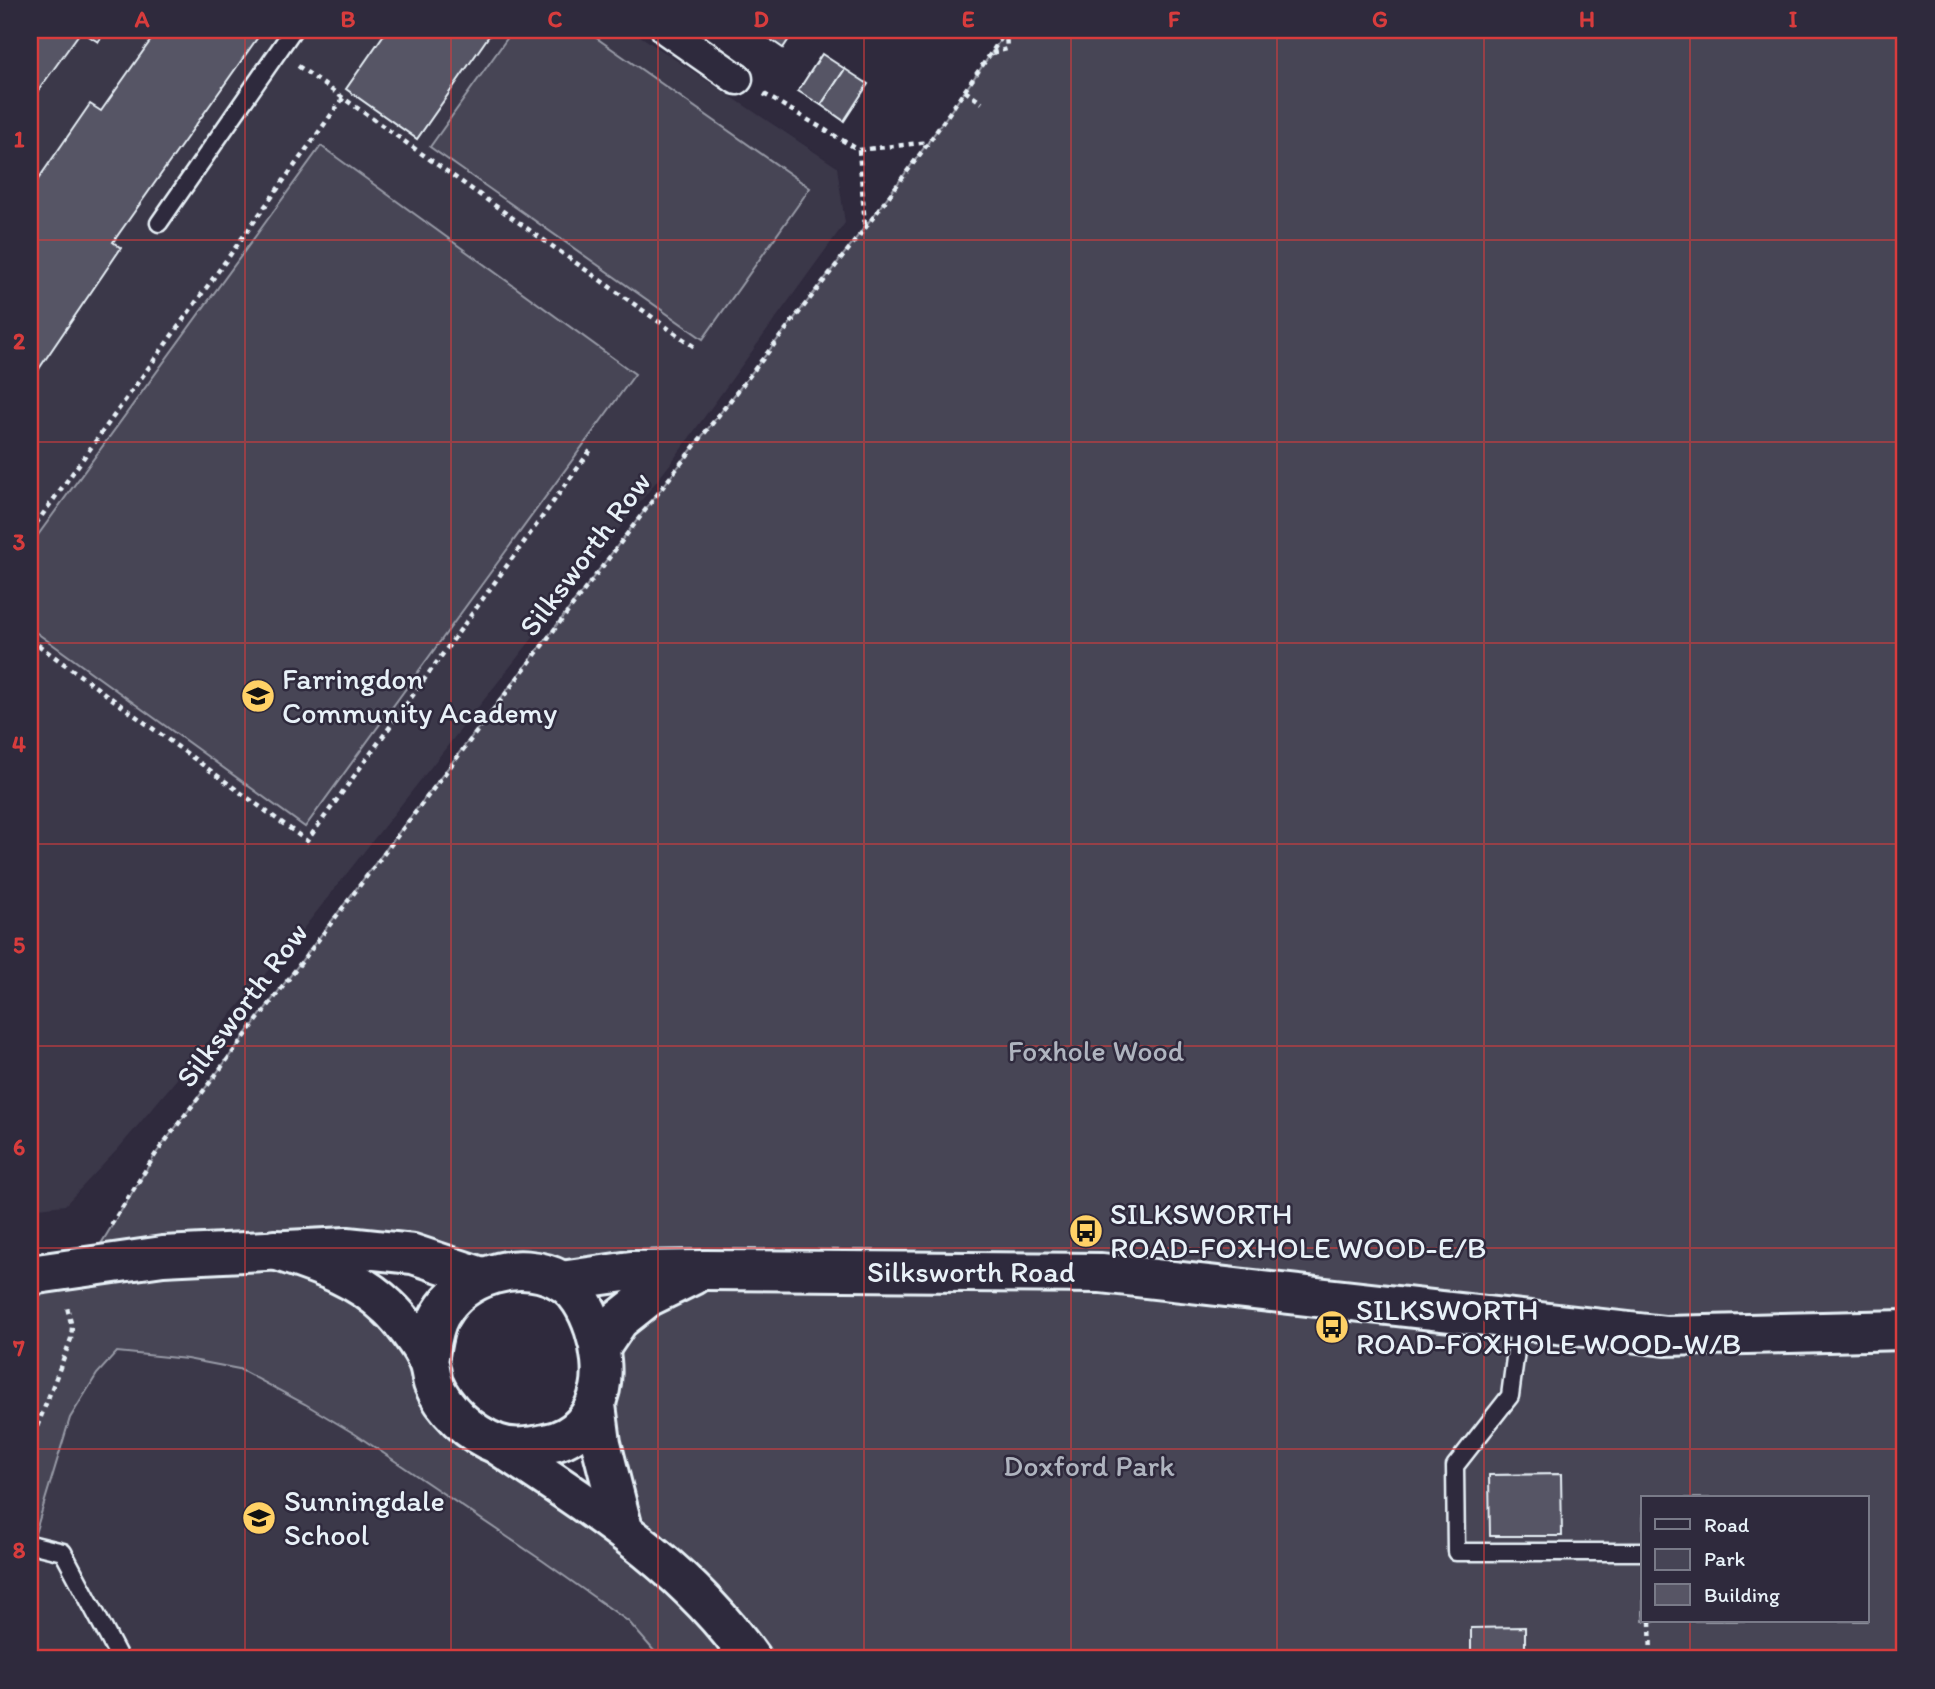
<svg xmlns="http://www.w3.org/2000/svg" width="1935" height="1689" viewBox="0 0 1935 1689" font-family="Itim,sans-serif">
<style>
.built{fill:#3b3749}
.green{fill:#464455;stroke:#979aa6;stroke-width:2;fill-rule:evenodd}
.building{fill:#575565;stroke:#e8f1f8;stroke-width:2}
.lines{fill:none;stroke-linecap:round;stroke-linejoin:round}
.lane-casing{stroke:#e8f1f8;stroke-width:21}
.street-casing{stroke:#e8f1f8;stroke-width:35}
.secondary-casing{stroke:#e8f1f8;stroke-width:44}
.path{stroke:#e8f1f8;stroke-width:4.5;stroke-dasharray:5 5;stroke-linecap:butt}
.lane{stroke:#2f2a3d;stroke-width:16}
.street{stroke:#2f2a3d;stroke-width:30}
.secondary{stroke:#2f2a3d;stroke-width:38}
.grid{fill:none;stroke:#d83c3d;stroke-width:2;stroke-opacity:0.55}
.labels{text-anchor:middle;stroke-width:5;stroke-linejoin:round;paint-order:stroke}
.street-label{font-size:30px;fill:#e8f1f8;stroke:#2f2a3d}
.poi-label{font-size:30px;fill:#e8f1f8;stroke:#2f2a3d;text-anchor:start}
.park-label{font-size:30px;fill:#afb4bf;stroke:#2f2a3d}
.neatline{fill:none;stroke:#d83c3d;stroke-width:2.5}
.grid-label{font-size:23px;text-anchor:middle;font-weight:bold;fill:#d83c3d}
</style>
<rect width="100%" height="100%" fill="#2f2a3d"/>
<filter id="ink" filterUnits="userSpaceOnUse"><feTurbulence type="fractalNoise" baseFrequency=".0143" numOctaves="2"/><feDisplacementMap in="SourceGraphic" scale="14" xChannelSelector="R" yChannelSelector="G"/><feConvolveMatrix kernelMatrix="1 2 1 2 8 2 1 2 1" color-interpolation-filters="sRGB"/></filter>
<g filter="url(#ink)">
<g class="built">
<polygon points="30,30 631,30 837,167 845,223 671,463 303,929 118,1149 65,1205 30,1209"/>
<polygon points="117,1352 187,1359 239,1369 305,1404 355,1434 543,1561 629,1622 661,1659 30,1659 30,1550 70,1418 97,1374"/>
</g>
<g class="green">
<polygon points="513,30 585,30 810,188 703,339 430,147"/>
<path d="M1007 30H1905V1659H661L629 1622 543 1561 355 1434 305 1404 239 1369 187 1359 117 1352 97 1374 70 1418 30 1550V1275L88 1265 157 1152C329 924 501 696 675 471 788 325 904 183 1007 30ZM347 1247 561 1281 702 1271 600 1348 622 1528 433 1382ZM1643 1498H1867V1621H1643Z"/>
<polygon points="321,146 635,374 305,827 30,628 30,546"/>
</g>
<g class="building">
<polygon points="30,30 107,30 98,42 81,31 30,102"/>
<polygon points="158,30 263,30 113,242 121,248 30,382 30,191 90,104 101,111"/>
<polygon points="387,30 493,30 417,139 346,89"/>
<polygon points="757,30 795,30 783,48"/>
<polygon points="822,54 845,69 821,105 798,91"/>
<polygon points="845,69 868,84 844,121 821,105"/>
<polygon points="1561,1474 1562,1536 1490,1536 1489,1475"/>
<polygon points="1525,1627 1525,1659 1471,1659 1471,1628"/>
</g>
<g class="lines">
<g class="lane-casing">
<g id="lane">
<polyline points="159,223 293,30"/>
<polyline points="1520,1320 1510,1396 1455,1466 1456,1552 1643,1552"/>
<polyline points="30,1544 63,1552 120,1659"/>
</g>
</g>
<g class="street-casing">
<polyline id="street" points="667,30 737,79"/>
</g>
<g class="secondary-casing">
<g id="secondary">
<path d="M275 1250C316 1264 356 1276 388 1307 400 1318 422 1346 428 1362 431 1369 431 1376 433 1383 444 1409 470 1434 497 1444 513 1450 533 1447 549 1443 577 1437 594 1416 600 1389 607 1356 591 1298 560 1280 519 1258 463 1275 440 1315 432 1329 431 1346 428 1361"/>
<polyline points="30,1275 163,1256 347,1247 413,1254 482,1277"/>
<polyline points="561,1281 631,1271 705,1270 1101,1273 1665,1336 1905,1330"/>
<polyline points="600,1348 619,1320 648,1297 693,1275"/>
<polyline points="596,1405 601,1443 623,1529"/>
<path d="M498 1445C593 1509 684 1564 751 1659"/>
</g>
</g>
<g class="path">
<polyline points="992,53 1007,49 1006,32"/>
<polyline points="298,66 696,348"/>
<polyline points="965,91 982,103"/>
<polyline points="764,94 859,150 865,226"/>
<polyline points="859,150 929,142"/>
<polyline points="30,532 344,97"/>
<polyline points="30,639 307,841 593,447"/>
<polyline points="111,1225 157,1152 675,471 866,227 929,142 1007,30"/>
<polyline points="30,1445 71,1339 72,1327 67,1307"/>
<polyline points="1650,1621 1651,1659"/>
</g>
<use href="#lane" class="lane"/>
<use href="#street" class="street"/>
<use href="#secondary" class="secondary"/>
</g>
</g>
<path class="grid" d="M245 30V1659M451 30V1659M658 30V1659M864 30V1659M1071 30V1659M1277 30V1659M1484 30V1659M1690 30V1498M30 240H1905M30 442H1905M30 643H1905M30 844H1905M30 1046H1905M30 1248H1905M30 1449H1905M1690 1621V1659"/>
<defs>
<g id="school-disc" transform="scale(1.75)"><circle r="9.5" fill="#ffd166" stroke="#2f2a3d"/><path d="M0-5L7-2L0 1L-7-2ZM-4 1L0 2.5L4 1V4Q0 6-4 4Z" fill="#111"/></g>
<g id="bus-disc" transform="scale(1.75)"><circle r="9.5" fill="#ffd166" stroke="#2f2a3d"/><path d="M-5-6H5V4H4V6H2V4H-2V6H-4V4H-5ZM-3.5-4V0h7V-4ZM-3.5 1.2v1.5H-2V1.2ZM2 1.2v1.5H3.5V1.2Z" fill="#111"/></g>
</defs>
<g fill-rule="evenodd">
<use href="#school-disc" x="258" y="696"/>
<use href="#bus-disc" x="1086" y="1231"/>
<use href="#bus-disc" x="1332" y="1327"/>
<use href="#school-disc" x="259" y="1518"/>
</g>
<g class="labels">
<g class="street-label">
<text transform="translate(585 554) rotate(-53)" y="10">Silksworth Row</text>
<text transform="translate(242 1005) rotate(-53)" y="10">Silksworth Row</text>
<text x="971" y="1282">Silksworth Road</text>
</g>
<g class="poi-label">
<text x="282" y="689">Farringdon<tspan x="282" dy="34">Community Academy</tspan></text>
<text x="1110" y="1224">SILKSWORTH<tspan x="1110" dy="34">ROAD-FOXHOLE WOOD-E/B</tspan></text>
<text x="1356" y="1320">SILKSWORTH<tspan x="1356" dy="34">ROAD-FOXHOLE WOOD-W/B</tspan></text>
<text x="284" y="1511">Sunningdale<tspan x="284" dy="34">School</tspan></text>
</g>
<g class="park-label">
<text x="1096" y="1061">Foxhole Wood</text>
<text x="1089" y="1476">Doxford Park</text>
</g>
</g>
<rect width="1935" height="1689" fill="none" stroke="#2f2a3d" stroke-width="77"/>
<rect x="1641" y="1496" width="228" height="126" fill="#2f2a3d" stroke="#797a88" stroke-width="2"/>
<rect x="1655" y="1519" width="35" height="10" fill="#2f2a3d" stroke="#797a88" stroke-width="2"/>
<text x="1704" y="1532" font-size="21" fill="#e8f1f8">Road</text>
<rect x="1655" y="1549" width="35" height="21" fill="#464455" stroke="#797a88" stroke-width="2"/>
<text x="1704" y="1566" font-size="21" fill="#e8f1f8">Park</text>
<rect x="1655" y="1584" width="35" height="21" fill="#575565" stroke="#797a88" stroke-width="2"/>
<text x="1704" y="1602" font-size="21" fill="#e8f1f8">Building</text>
<rect x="38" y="38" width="1858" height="1612" class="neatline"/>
<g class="grid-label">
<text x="142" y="27">A</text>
<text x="348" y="27">B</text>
<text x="555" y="27">C</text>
<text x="761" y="27">D</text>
<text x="968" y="27">E</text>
<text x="1174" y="27">F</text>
<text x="1380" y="27">G</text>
<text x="1587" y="27">H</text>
<text x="1793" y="27">I</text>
<text x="19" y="147">1</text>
<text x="19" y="349">2</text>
<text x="19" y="550">3</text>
<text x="19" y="752">4</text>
<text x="19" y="953">5</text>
<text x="19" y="1155">6</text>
<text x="19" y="1356">7</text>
<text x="19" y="1558">8</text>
</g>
</svg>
